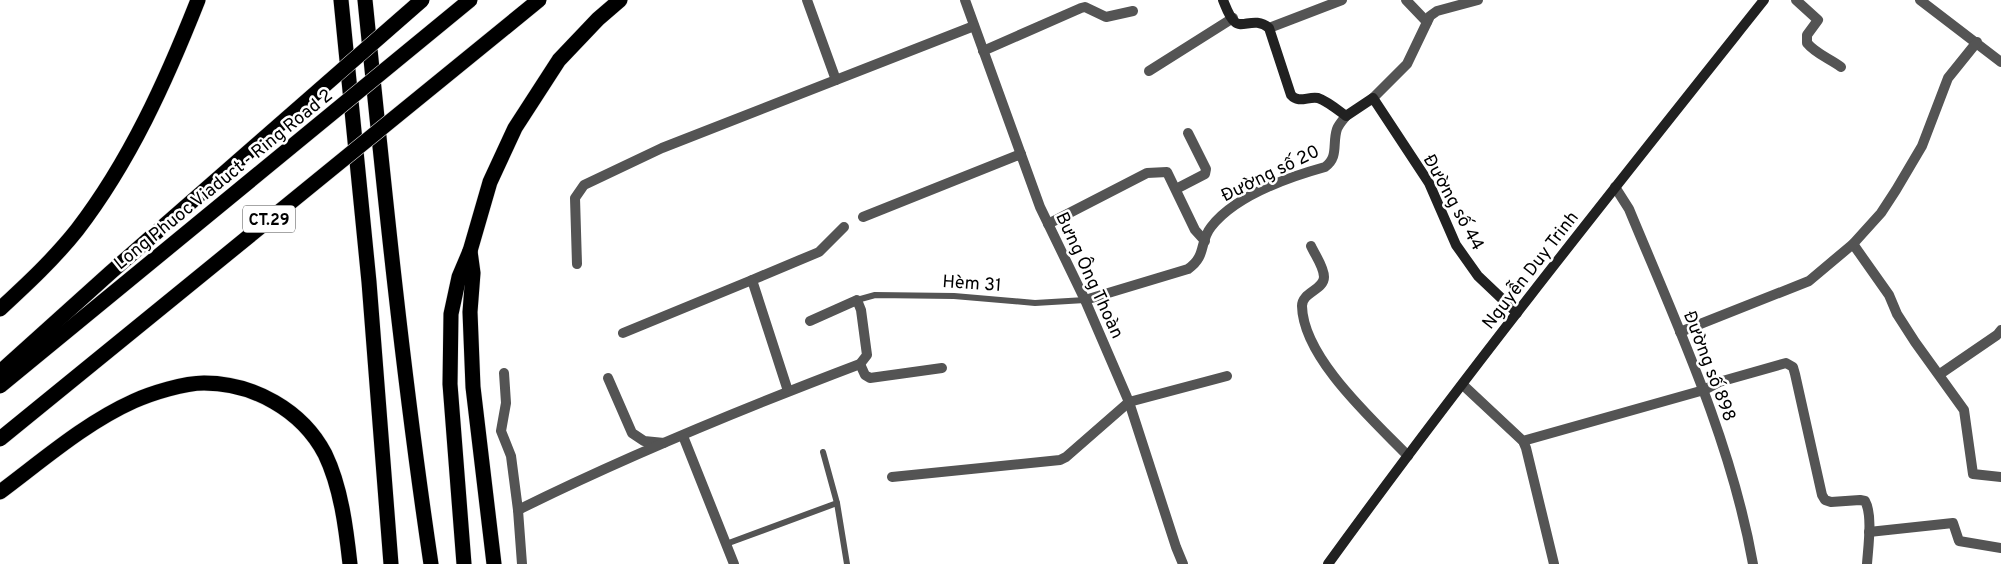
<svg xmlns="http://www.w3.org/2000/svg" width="2001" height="564" viewBox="0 0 2001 564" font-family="Overpass,sans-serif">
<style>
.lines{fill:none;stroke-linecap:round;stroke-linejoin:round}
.highway-casing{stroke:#dbdbdb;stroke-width:16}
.lane{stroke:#545454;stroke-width:6}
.street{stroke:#545454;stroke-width:10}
.secondary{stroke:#212121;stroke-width:10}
.highway{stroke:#000;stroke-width:15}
.highway-bridge-casing{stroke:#dbdbdb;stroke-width:16;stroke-linecap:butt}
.highway-bridge{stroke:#000;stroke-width:15}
.labels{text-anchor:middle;stroke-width:5;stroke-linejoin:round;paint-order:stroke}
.shield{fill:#fff;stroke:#4c4c4c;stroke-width:1}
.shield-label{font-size:16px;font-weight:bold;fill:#000}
.street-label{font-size:18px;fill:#000;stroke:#fff}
</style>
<rect width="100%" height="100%" fill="#fff"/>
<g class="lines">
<g class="highway-casing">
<g id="highway">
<polyline points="341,0 369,282 391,564"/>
<path d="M365 0C384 188 403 377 431 564"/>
<polyline points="470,251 473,273 470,312 473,387 494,564"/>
<path d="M0 309C27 284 54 259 77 230 130 161 166 81 198 0"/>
<path d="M0 492C43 460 85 423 134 401 152 393 184 383 204 383 253 383 302 410 325 454 341 487 346 528 350 564"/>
<polyline points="464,564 450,384 451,314 459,277 470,251 490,182 515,128 559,60 598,19 620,0"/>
</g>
</g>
<g class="lane">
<polyline points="857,300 875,295 954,296 1035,303 1085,300"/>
<polyline points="837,503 847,564"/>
<polyline points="726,544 837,503 823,452"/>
</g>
<g class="street">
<polyline points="807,0 836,80"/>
<polyline points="965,0 1040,207 1085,300 1129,402 1176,547 1183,564"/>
<polyline points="1406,0 1427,22"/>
<path d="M1796 0 1818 20 1807 35V43C1816 54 1829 58 1841 67"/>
<polyline points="1920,0 2001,62"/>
<polyline points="1269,28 1342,0"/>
<polyline points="983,51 1081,8 1085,7 1106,17 1133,11"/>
<polyline points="1149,71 1233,18"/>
<polyline points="1373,98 1407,64 1430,16 1437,11 1478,0"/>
<path d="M1615 187 1629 209C1677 325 1731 440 1753 564"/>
<polyline points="1176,189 1205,174 1206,169 1188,133"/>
<polyline points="863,217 1021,154"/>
<polyline points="1048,224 1147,173 1167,172 1195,230 1205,241"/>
<polyline points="1853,244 1889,295 1897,314 1915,342 1964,410 1973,474 2001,477"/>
<path d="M1311 246C1315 255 1324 267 1324 277 1324 290 1302 292 1302 306 1303 358 1374 421 1408 456"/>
<polyline points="577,264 575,198 584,185 662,148 974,26"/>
<polyline points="752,280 819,252 844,227"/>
<path d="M1085 300 1188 269C1207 256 1199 242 1211 227 1235 196 1289 177 1325 167 1339 157 1332 144 1337 129 1339 124 1343 120 1346 116"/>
<polyline points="1680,332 1809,281 1853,244 1881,213 1896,190 1922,146 1948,78 1977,42"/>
<polyline points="623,333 752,280 788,391"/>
<polyline points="860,364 865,375 870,378 942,368"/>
<polyline points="504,373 506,403 501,431 511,456 518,510 522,564"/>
<polyline points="1940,374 1997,335 2001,330"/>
<polyline points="608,378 632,433 644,441 664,443"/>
<polyline points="1463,385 1523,441 1526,448 1554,564"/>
<polyline points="683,436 734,564"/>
<path d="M1523 441 1704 390 1719 382 1786 363 1793 367 1795 374 1822 495 1825 500 1831 502 1860 500 1865 501C1873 515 1868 548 1867 564"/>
<polyline points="892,477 1060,460 1066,457 1129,402 1227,376"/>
<path d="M518 510C629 455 744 408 860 364L867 355 861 310 857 300 810 321"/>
<polyline points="1869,532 1953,523 1959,541 2001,548"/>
</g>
<g class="secondary">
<path d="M1223 0C1226 7 1229 17 1235 22 1242 29 1255 16 1269 28L1291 95C1299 104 1308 96 1318 98 1327 101 1338 110 1346 116L1373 98 1429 183 1456 245 1478 276 1517 313"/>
<path d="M1328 564C1467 372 1616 186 1764 0"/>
</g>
<use href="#highway" class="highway"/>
<g class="highway-bridge-casing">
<g id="highway-bridge">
<polyline points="0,372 110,273 422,0"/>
<polyline points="0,386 470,0"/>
<polyline points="0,439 539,0"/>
</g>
</g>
<use href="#highway-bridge" class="highway-bridge"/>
</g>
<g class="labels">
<rect class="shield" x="243" y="205.5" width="52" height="27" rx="4"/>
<g class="shield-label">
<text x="269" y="225">CT.29</text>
</g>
<g class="street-label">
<text transform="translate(1270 173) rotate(-26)" y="6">Đường số 20</text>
<text transform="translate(223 179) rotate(-39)" y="6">Long Phuoc Viaduct - Ring Road 2</text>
<text transform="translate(1454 202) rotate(61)" y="6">Đường số 44</text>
<text transform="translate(1530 270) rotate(-52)" y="6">Nguyễn Duy Trinh</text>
<text transform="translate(1090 275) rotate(65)" y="6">Bưng Ông Thoàn</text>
<text transform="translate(972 283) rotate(4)" y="6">Hèm 31</text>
<text transform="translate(1710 366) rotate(69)" y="6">Đường số 898</text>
</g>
</g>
</svg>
